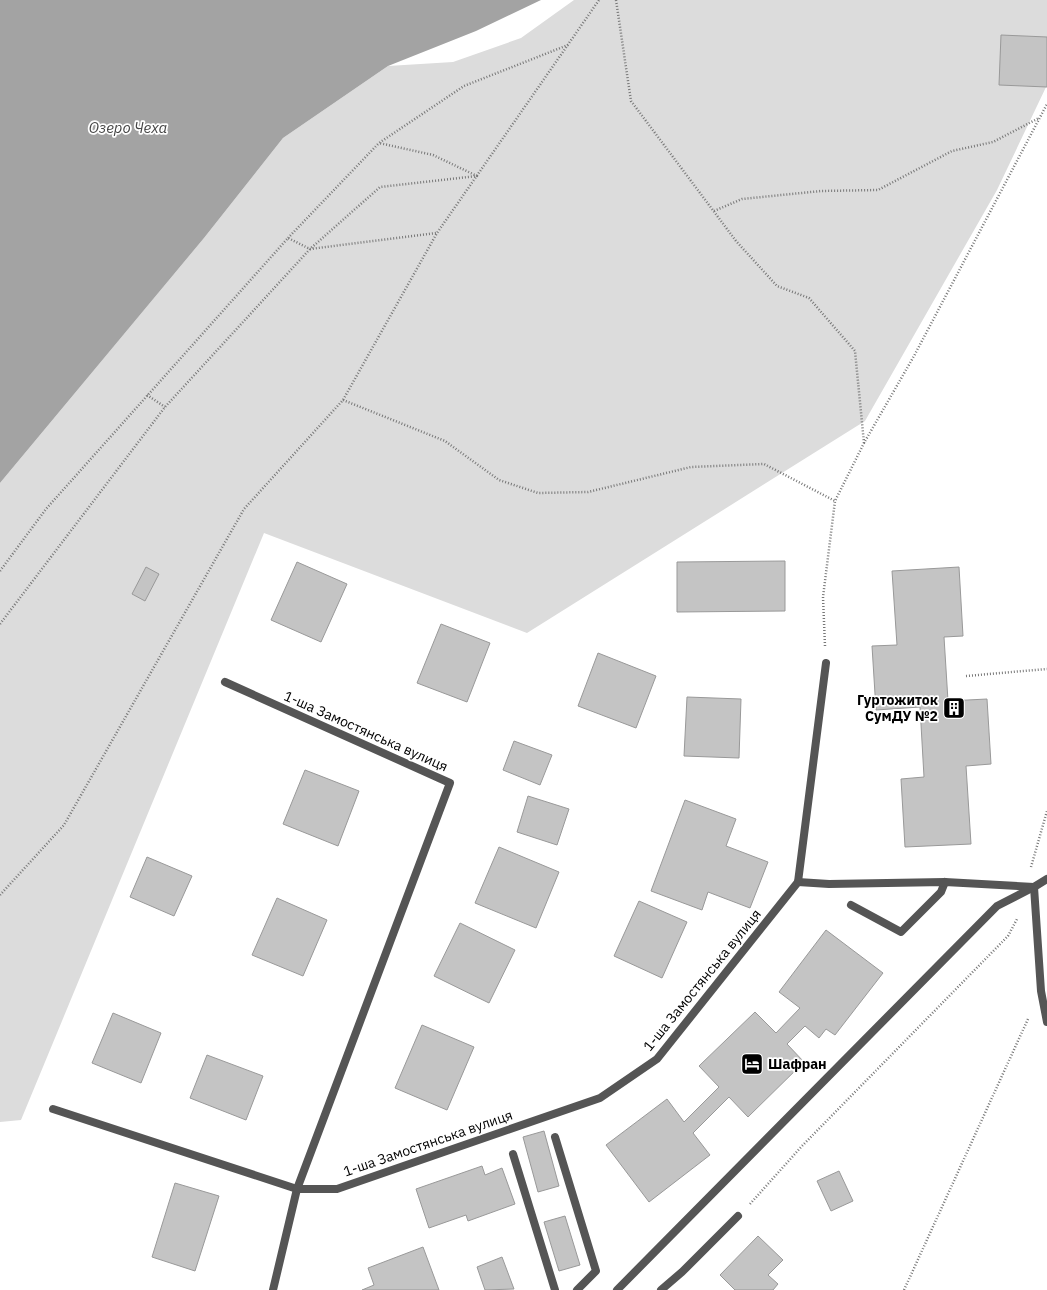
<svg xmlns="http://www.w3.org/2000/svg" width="1047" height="1290" viewBox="0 0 1047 1290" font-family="'IBM Plex Sans',sans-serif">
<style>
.green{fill:#dcdcdc}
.water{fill:#a3a3a3}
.building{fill:#c4c4c4;stroke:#999}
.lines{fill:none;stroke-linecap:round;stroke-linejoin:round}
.path{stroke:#777;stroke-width:2.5;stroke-dasharray:1 2;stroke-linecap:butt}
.service{stroke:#555;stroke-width:8}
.minor{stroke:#555;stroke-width:8}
.labels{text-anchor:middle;stroke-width:3.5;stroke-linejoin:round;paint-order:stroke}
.poi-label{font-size:14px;font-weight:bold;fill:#000;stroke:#fff;text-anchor:end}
.street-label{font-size:14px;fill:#000;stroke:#fff}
.water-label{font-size:15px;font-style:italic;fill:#444;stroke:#fff}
</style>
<rect width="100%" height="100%" fill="#fff"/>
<polygon class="green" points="574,0 1047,0 1047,85 997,190 865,421 527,633 264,533 21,1120 0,1122 0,483 204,238 283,138 388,66 453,62 521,38"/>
<polygon class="water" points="0,0 541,0 476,31 388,66 283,138 204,238 0,483"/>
<g class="building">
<polygon points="1001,35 1047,37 1047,87 999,85"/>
<polygon points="785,561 785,611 677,612 677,562"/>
<polygon points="297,562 347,584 321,642 271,620"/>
<polygon points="146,567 159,574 145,601 132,594"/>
<polygon points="959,567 963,636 944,637 948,701 987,699 991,764 966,766 971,844 905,847 901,779 924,777 920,707 876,710 872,646 897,645 892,571"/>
<polygon points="441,624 490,643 467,702 417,683"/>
<polygon points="598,653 656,676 636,728 578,706"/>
<polygon points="687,697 741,699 739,758 684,756"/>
<polygon points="514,741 552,755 540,785 503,770"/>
<polygon points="305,770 359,791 338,846 283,824"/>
<polygon points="528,796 569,809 557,845 517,832"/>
<polygon points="685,800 736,819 726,846 768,862 750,908 708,892 702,910 651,891"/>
<polygon points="499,847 559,872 536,928 475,903"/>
<polygon points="147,857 192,876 174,916 130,897"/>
<polygon points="277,898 327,920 303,976 252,955"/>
<polygon points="639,901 687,922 662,978 614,956"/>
<polygon points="460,923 515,950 489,1003 434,976"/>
<polygon points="826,930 883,973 835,1035 826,1029 819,1038 805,1026 787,1044 804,1062 748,1117 729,1097 693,1133 710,1155 649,1202 606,1145 667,1099 684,1122 719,1087 699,1066 755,1012 776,1033 800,1008 779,992"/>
<polygon points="113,1013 161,1033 141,1083 92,1063"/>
<polygon points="422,1025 474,1047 447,1110 395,1088"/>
<polygon points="207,1055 263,1076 246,1120 190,1098"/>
<polygon points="544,1131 559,1186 538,1192 523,1137"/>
<polygon points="482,1166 485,1175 502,1168 515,1204 468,1221 466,1215 429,1228 416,1189"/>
<polygon points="839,1171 853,1201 831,1211 817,1181"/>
<polygon points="175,1183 219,1196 195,1271 152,1257"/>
<polygon points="565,1216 580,1265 559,1271 544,1222"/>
<polygon points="758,1236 783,1260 768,1275 778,1284 773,1290 735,1290 720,1275"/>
<polygon points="423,1247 439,1290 362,1290 374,1285 368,1268"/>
<polygon points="502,1257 514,1289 485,1290 477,1267"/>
</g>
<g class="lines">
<g class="path">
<polyline points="616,0 631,101 736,241 777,286 809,298 855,351 864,443"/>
<polyline points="714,211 742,199 821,191 878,190 952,151 993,142 1039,118"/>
<polyline points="288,238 379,143 464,86 568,45"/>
<polyline points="147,395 165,407"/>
<polyline points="343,400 445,441 499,480 538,493 588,492 691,467 764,464 835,501"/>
<polyline points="0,571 46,509 288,238 310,249 436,233"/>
<polyline points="0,624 165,407 310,249 380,187 477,176 433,155 379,143"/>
<polyline points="825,646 823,597 835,501 864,443 914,356 1047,104"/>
<polyline points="966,676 1047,669"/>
<polyline points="1031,867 1047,811"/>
<polyline points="0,895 64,825 244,509 343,400 437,233 599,0"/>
<polyline points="750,1204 802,1146 1008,936 1017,919"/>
<polyline points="904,1290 1028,1019"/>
</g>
<g class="service">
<polyline points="851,905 901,932 941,892 945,882"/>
<polyline points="53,1109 297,1189"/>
<polyline points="555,1137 596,1271 577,1290"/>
<polyline points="513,1154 555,1290"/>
<polyline points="661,1290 682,1272 738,1216"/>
</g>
<g class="minor">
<polyline points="225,682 450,783 297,1189 273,1290"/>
<polyline points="798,882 829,884 945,882 1034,887 1041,991 1047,1022"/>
<polyline points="297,1189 337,1189 600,1098 657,1059 798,882 826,663"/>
<polyline points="617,1290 997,906 1034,887 1047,879"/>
</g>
</g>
<defs>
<g id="building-square" transform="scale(1.15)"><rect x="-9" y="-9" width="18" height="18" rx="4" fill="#000" stroke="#fff"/><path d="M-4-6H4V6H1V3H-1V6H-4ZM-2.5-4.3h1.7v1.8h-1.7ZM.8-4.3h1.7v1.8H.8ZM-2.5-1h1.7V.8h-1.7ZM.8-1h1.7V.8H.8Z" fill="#fff"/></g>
<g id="hotel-square" transform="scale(1.15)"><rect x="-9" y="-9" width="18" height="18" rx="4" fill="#000" stroke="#fff"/><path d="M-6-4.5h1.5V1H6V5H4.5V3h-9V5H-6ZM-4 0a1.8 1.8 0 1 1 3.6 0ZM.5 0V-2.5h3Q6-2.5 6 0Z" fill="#fff"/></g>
</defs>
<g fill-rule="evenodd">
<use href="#building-square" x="954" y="708"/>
<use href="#hotel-square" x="752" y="1064"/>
</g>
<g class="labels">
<g class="poi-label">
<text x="938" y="705">Гуртожиток<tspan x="938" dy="16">СумДУ №2</tspan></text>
<text x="768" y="1069" text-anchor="start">Шафран</text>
</g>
<g class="street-label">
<text transform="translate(366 731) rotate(24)" y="5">1-ша Замостянська вулиця</text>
<text transform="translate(702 980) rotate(-51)" y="5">1-ша Замостянська вулиця</text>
<text transform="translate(428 1143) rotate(-19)" y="5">1-ша Замостянська вулиця</text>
</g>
<g class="water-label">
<text x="128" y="133">Озеро Чеха</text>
</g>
</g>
</svg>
